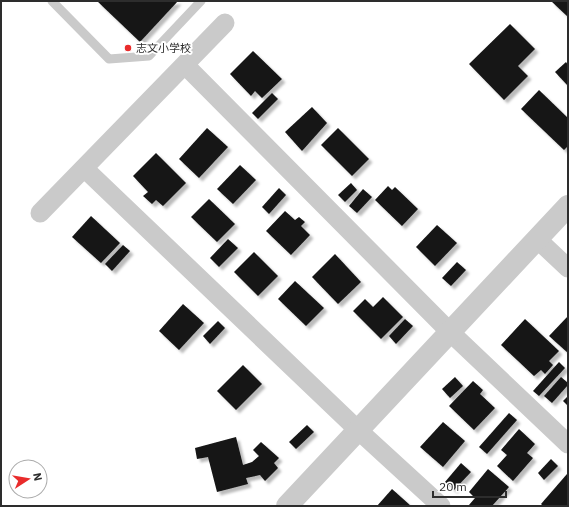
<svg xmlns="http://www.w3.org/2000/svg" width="569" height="507" viewBox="0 0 569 507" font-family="'IBM Plex Sans','Noto Sans JP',sans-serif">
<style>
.building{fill:#141414;filter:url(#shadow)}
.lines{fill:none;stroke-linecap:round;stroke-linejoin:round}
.service{stroke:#cacaca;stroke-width:9}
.minor{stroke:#cacaca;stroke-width:19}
.tertiary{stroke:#cacaca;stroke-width:22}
.poi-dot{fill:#e92b2b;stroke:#fff;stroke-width:1.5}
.labels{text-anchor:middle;stroke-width:4;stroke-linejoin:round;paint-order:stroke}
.poi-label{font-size:11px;fill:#2d2d2d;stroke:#fff;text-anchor:start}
</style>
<defs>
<filter id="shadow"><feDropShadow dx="3.5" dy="3.5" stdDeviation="1" flood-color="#0004"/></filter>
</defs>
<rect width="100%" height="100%" fill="#fff"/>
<g class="building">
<polygon points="97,1 178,1 140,42"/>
<polygon points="551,1 568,1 568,17"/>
<polygon points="510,24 535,49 518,66 528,76 504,100 469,64"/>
<polygon points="253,51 282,79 262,98 255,91 251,96 230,74"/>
<polygon points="566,62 568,65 568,86 555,72"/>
<polygon points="539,90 568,118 568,146 564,150 521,109"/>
<polygon points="272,93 278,99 258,119 252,113"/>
<polygon points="312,107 327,123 302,151 285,132"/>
<polygon points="207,128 228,147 199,178 179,159"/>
<polygon points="338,128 369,159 352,176 321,145"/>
<polygon points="156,153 186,183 163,206 156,200 152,204 143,196 148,192 133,176"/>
<polygon points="240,165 256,180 233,204 217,189"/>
<polygon points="351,183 357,190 345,202 338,195"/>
<polygon points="388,186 392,190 395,187 418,209 402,226 375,200"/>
<polygon points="279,188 286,195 269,214 262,207"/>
<polygon points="363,189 372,197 357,213 349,206"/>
<polygon points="209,199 235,224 217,242 191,217"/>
<polygon points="285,211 295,220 299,217 305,222 301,226 310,235 291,255 266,231"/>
<polygon points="91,216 120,243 101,263 72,237"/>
<polygon points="437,225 457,243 435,266 416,247"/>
<polygon points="228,239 238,248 219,267 210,258"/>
<polygon points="123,245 130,251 112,271 105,264"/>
<polygon points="254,252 278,276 258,296 234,272"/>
<polygon points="335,254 361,282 338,304 312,277"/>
<polygon points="457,262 466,270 451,286 442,278"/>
<polygon points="295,281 324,308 306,326 278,299"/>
<polygon points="383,297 403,317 381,339 353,311 365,299 373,307"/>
<polygon points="183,304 204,323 179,350 159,331"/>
<polygon points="568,316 568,353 549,336"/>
<polygon points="405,319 413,326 396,344 389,336"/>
<polygon points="525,319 559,351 549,361 553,365 545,374 541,370 534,376 501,345"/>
<polygon points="218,321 225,328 210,344 203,336"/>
<polygon points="559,362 565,368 539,396 533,391"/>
<polygon points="243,365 262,384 236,410 217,391"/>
<polygon points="455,377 463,386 450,398 442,389"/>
<polygon points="561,377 568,383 568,385 552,403 544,396"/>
<polygon points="473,381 483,390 480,394 495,408 474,430 449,406"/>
<polygon points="568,396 568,406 563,401"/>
<polygon points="509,413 517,420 487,454 479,447"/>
<polygon points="443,422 465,441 443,467 420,447"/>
<polygon points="307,425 314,432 296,449 289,442"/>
<polygon points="519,429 535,444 527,453 533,458 513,481 497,466 507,455 501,450"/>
<polygon points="236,437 243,465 252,462 259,456 253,450 261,442 279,458 274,463 278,468 265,481 260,475 246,478 248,484 217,492 208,457 197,459 195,448"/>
<polygon points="551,459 558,466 544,480 538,473"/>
<polygon points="461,463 471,472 454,490 445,482"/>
<polygon points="488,469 509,487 492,506 470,506 469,505 475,498 469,492"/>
<polygon points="567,474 568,474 568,506 543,506 541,504"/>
<polygon points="392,489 411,506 377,506"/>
</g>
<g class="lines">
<polyline class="service" points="52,1 109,59 149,56 201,1"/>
<g class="minor">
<polyline points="185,65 450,332 568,444"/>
<polyline points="84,168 358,430 441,506"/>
<polyline points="40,213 225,23"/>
<polyline points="537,239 568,268"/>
</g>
<polyline class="tertiary" points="287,506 568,206"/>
</g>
<circle class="poi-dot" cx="128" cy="48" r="4"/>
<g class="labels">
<g class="poi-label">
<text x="136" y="52">志文小学校</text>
</g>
</g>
<rect width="569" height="507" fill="none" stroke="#2d2d2d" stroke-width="4"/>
<g transform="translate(28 479) rotate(78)"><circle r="19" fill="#ffffff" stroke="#ababab"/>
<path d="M0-3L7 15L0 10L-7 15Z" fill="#e92b2b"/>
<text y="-6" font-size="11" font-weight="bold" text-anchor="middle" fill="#2d2d2d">N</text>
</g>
<path d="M433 491v6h73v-6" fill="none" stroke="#2d2d2d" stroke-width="2"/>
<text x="439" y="491" font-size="12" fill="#2d2d2d" stroke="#ffffff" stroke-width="3" paint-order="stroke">20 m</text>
</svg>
